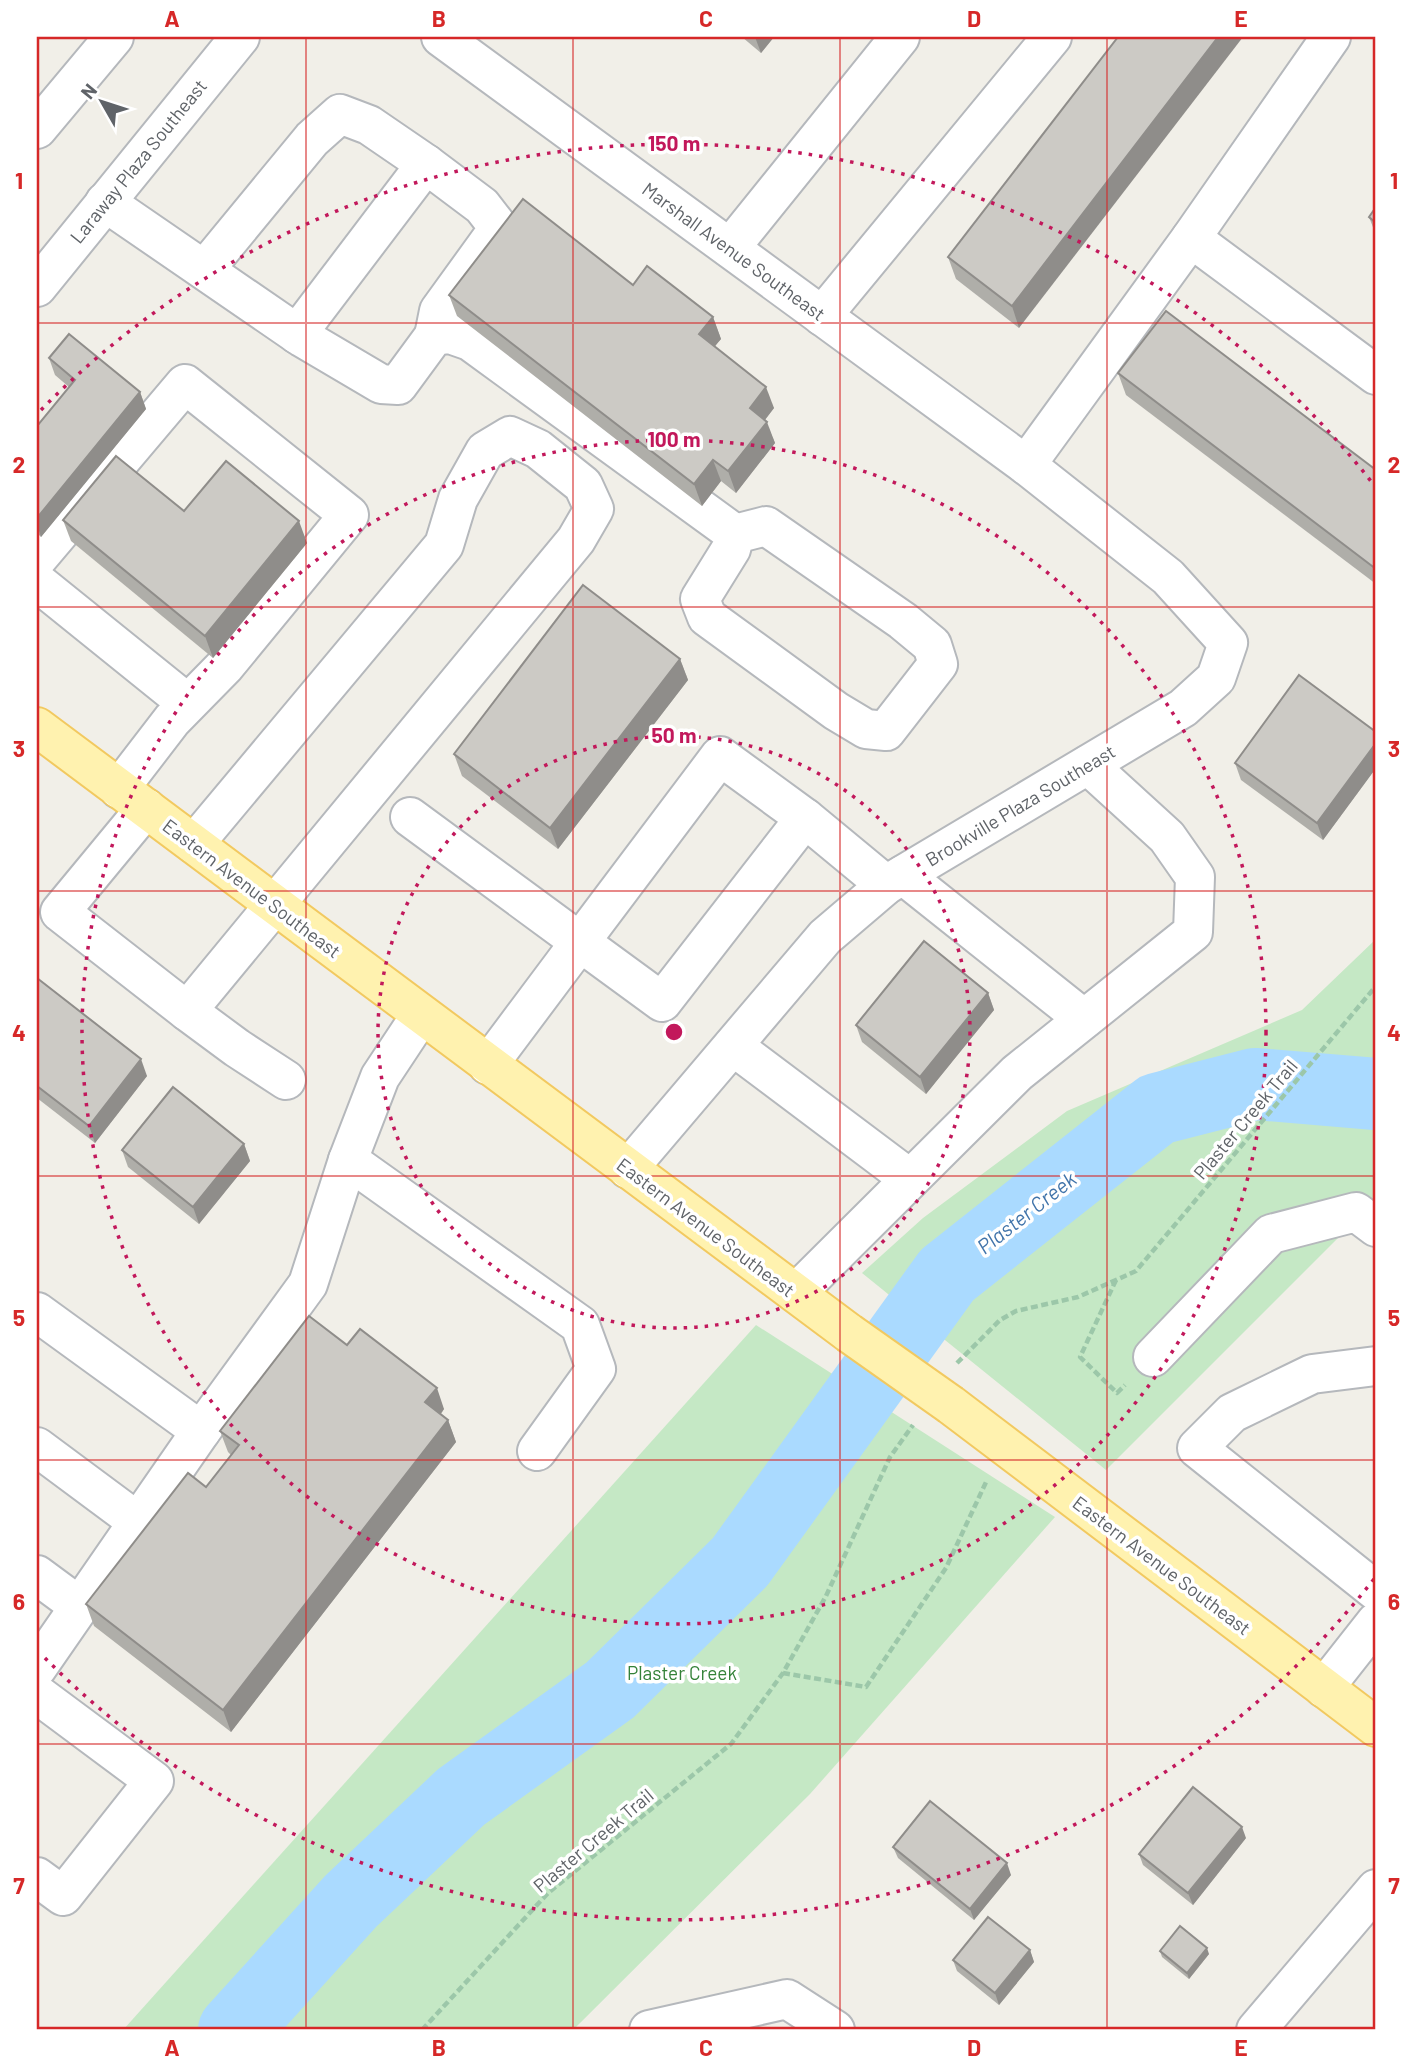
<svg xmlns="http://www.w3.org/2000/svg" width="1413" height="2067" viewBox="0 0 1413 2067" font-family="Barlow,sans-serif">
<rect width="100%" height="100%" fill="#f1efe8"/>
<g fill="#c5e8c5">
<polygon points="1376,939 1376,1200 1106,1470 862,1273 923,1218 1067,1111 1302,1010"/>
<polygon points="756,1325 1055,1517 810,1794 573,2030 123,2030"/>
</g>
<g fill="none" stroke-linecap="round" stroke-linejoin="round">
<polyline stroke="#aadaff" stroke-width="72" points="234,2030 351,1901 461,1797 610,1690 740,1562 947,1275 1157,1109 1255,1084 1376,1094"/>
<defs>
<g id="minor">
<polyline points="441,37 1026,465 1168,577 1228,643 1216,678 1183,708 886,885 825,937 628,1169"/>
<polyline points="37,129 114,37"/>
<polyline points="105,202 303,338 381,384 398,385 434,336 450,334 470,341 735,534 731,549 700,599 707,617 836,711 866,729 886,731 938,664 932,645 903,621 766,526 735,534"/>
<polyline points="1191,238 1376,375"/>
<polyline points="730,248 900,37"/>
<polyline points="205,269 312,139 340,114 369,125 426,164 482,206 499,228 439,311 434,336"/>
<polyline points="37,287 240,37"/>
<polyline points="822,316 1052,37"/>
<polyline points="297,334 426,164"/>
<polyline points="1026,465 1191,238 1331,37"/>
<polyline points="37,559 185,384 349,515 225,666 172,720 119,789"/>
<polyline points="37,582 187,703"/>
<polygon points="720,756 805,818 662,1002 580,942"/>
<polyline points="146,808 60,912 187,1011 576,540 594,509 583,485 538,449 510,436 485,451 458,499 444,545 194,844"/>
<polyline points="410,817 580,942 488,1065"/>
<polyline points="805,818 886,885"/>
<polyline points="903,875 1084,1019"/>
<polyline points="187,1011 237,1048 286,1080"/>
<polyline points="733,1046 910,1179"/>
<polyline points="348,1160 580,1325 596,1369 537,1451"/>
<polyline points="796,1293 1017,1073 1193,932 1195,877 1167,837 1088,765"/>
<polyline points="37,1312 201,1431"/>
<polyline points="1153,1357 1271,1234 1356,1212 1376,1227"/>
<polyline points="1376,1366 1312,1374 1232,1413 1197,1448 1376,1591"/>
<polyline points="37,1447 138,1522"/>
<polyline points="37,1575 79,1606"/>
<polyline points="37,1668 201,1431 308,1284 348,1160 380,1077 421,1015"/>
<polyline points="1324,1688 1376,1622"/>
<polyline points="37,1694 154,1781 63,1896 37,1877"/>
<polyline points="649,2030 787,1999 835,2030"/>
<polyline points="1256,2030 1376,1889"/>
</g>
<g id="major">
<polyline points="37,727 849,1333"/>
<polyline points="951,1405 1376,1727"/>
</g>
</defs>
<use href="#minor" stroke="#b5b8bc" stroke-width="42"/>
<use href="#major" stroke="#f2c960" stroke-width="42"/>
<g stroke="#9cc7a9" stroke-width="4.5" stroke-dasharray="7 3.5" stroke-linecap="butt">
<polyline points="1116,1280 1080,1357 1117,1393 1125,1385"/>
<polyline points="957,1363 1000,1320 1016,1311 1078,1297 1136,1271 1376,986"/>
<polyline points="783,1673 866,1687 946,1568 987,1480"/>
<polyline points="422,2030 548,1893 731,1744 783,1673 826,1596 890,1457 913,1425"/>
</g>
<use href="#minor" stroke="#fff" stroke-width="38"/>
<use href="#major" stroke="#fff2af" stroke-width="38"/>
<defs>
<polyline id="major-bridge" points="849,1333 951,1405"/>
</defs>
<use href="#major-bridge" stroke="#f2c960" stroke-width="42" stroke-linecap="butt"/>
<use href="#major-bridge" stroke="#fff2af" stroke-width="38"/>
</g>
<g fill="#afaea9">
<polygon points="742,37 774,37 761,53"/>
<polygon points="1118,37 1019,328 956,279 948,257"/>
<polygon points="1376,207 1376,235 1369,217"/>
<polygon points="633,285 713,317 721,339 714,346 774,408 765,420 775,443 736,493 721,481 702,506 457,316 449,295"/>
<polygon points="49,358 140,392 146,409 41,537 37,533 37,426 69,387 55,375"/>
<polygon points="1118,373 1376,470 1376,584 1126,395"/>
<polygon points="184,511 307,543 213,658 71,541 63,520"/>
<polygon points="680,659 688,680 558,849 462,776 454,754"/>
<polygon points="1376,732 1376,768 1323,840 1241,780 1235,763"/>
<polygon points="37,978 147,1076 95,1143 37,1098"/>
<polygon points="988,993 994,1010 926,1094 862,1042 856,1025"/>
<polygon points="244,1144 250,1161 199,1224 128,1167 122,1150"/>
<polygon points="347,1345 444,1409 441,1414 448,1420 456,1442 231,1732 94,1626 86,1604 206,1487 231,1455 228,1452 220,1431"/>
<polygon points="1246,1838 1193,1905 1143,1865 1139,1854"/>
<polygon points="893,1847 1011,1875 974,1920 898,1858"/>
<polygon points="1030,1950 1034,1962 999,2005 957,1971 953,1960"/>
<polygon points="1160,1951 1209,1954 1189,1979 1162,1957"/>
</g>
<g fill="#8f8d8a">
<polygon points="755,37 774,37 761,53"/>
<polygon points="1218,37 1243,37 1019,328 1012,306"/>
<polygon points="713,317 721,339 707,356 699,334"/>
<polygon points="766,387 774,408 757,430 750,408"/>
<polygon points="140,392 146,409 41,537 37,524 37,518"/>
<polygon points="767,422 775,443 736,493 728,471"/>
<polygon points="713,460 721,481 702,506 694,484"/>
<polygon points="299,521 307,543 213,658 205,636"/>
<polygon points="680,659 688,680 558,849 550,828"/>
<polygon points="1376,743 1376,768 1323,840 1317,823"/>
<polygon points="988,993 994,1010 926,1094 920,1077"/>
<polygon points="141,1059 147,1076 95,1143 89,1126"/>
<polygon points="244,1144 250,1161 199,1224 193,1207"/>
<polygon points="437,1388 444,1409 433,1424 425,1402"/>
<polygon points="448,1420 456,1442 231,1732 223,1710"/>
<polygon points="1242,1827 1246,1838 1193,1905 1188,1893"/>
<polygon points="1007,1863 1011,1875 974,1920 970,1909"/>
<polygon points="1207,1948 1209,1954 1189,1979 1187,1973"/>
<polygon points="1030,1950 1034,1962 999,2005 995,1993"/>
</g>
<g fill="#cccac5" stroke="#8f8d8a" stroke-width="2">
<polygon points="1118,37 1218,37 1012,306 948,257"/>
<polygon points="523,199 633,285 647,266 713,317 699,334 766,387 750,408 767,422 728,471 713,460 694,484 449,295"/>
<polygon points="1376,207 1376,223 1369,217"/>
<polygon points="1166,311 1376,470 1376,569 1118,373"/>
<polygon points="69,334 140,392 37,518 37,426 75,380 49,358"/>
<polygon points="116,456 184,511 226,461 299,521 205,636 63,520"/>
<polygon points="583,585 680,659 550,828 454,754"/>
<polygon points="1299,675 1376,732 1376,743 1317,823 1235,763"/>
<polygon points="924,941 988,993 920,1077 856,1025"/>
<polygon points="37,978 141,1059 89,1126 37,1086"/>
<polygon points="173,1087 244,1144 193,1207 122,1150"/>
<polygon points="309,1316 347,1345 360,1329 437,1388 425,1402 448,1420 223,1710 86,1604 188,1473 206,1487 239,1445 220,1431"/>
<polygon points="1193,1787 1242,1827 1188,1893 1139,1854"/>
<polygon points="930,1801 1007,1863 970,1909 893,1847"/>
<polygon points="988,1917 1030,1950 995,1993 953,1960"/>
<polygon points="1180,1926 1207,1948 1187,1973 1160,1951"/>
</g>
<path fill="none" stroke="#d62828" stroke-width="2" stroke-opacity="0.55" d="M306,37V2030M573,37V2030M840,37V2030M1107,37V2030M37,323H1376M37,607H1376M37,891H1376M37,1176H1376M37,1460H1376M37,1744H1376"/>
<g fill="none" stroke="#c2185b" stroke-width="3.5" stroke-dasharray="3.5 7">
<circle cx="674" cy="1032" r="296"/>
<circle cx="674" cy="1032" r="592"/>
<path d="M1374 1579A888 888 0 0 1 41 1654M41 410A888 888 0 0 1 1374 485"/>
</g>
<g text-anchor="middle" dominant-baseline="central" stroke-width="7" stroke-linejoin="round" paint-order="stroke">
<g font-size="19" fill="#5f6368" stroke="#fff">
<text transform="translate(138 161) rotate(-51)">Laraway Plaza Southeast</text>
<text transform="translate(734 251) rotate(36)">Marshall Avenue Southeast</text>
<text transform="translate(1020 805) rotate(-31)">Brookville Plaza Southeast</text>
<text transform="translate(252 888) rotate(37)">Eastern Avenue Southeast</text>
<text transform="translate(1245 1119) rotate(-50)">Plaster Creek Trail</text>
<text transform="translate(706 1227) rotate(37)">Eastern Avenue Southeast</text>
<text transform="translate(1162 1565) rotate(37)">Eastern Avenue Southeast</text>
<text transform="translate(593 1840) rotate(-40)">Plaster Creek Trail</text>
</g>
<g font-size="19" fill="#348238" stroke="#fff">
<text x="682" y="1672">Plaster Creek</text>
</g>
<g font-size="21" font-style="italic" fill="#4174aa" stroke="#fff">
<text transform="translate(1026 1212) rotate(-38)">Plaster Creek</text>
</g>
</g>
<circle cx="674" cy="1032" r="10" fill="#c2185b" stroke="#fff" stroke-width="3.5"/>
<g font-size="21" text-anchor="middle" font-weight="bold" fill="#c2185b" stroke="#fff" stroke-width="7" stroke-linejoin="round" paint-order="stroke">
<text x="674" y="151">150 m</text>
<text x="674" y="447">100 m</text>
<text x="674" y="743">50 m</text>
</g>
<rect width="1413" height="2067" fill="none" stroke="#ffffff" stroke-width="77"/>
<g transform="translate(102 102) rotate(309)" stroke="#ffffff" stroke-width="5" paint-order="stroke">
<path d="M0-5L12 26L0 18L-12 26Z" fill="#5f6368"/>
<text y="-10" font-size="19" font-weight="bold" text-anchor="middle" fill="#5f6368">N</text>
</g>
<rect x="38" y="38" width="1336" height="1990" fill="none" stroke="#d62828" stroke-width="2.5"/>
<g font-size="23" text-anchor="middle" font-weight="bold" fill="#d62828">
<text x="172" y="27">A</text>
<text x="439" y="27">B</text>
<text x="706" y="27">C</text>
<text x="974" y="27">D</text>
<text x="1241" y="27">E</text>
<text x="19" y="189">1</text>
<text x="1394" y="189">1</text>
<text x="19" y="473">2</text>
<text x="1394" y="473">2</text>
<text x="19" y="757">3</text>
<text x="1394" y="757">3</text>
<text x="19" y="1041">4</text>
<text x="1394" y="1041">4</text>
<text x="19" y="1326">5</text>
<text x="1394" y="1326">5</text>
<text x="19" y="1610">6</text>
<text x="1394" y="1610">6</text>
<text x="19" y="1894">7</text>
<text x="1394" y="1894">7</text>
<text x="172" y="2056">A</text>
<text x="439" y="2056">B</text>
<text x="706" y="2056">C</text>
<text x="974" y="2056">D</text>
<text x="1241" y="2056">E</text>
</g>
</svg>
